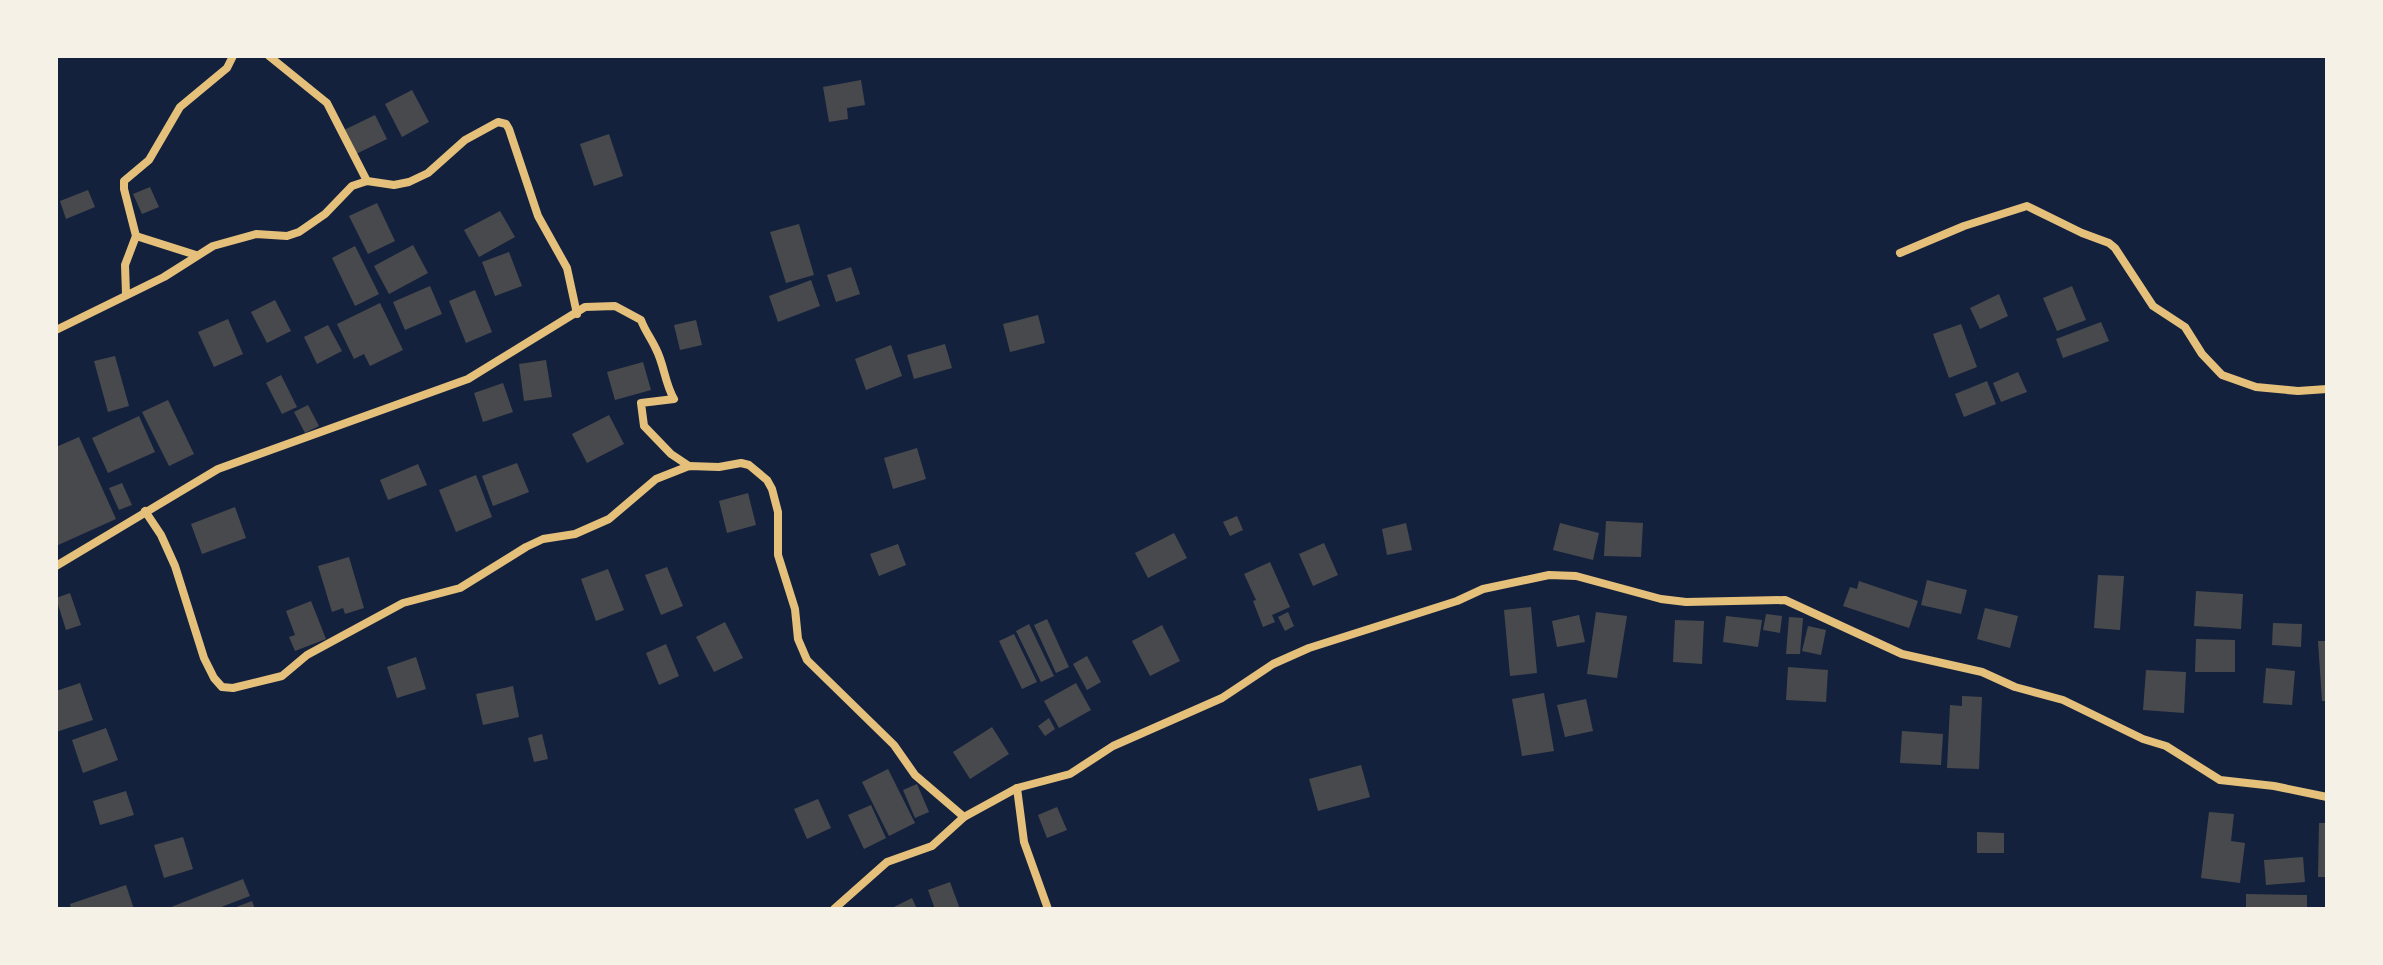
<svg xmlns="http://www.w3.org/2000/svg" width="2383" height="965" viewBox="0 0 2383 965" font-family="'Open Sans',sans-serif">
<rect width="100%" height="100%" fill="#14213d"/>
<g fill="#48494c">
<polygon points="861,80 865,105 847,108 848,119 829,122 823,87"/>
<polygon points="412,90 429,122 402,137 385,104"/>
<polygon points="375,115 387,139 356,154 344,130"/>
<polygon points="609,134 623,176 594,186 580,144"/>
<polygon points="150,187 159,207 142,214 133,194"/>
<polygon points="88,190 95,207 66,219 60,201"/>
<polygon points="377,203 395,241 368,254 349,216"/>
<polygon points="500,211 515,237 479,257 464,230"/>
<polygon points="799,224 814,275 786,283 770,232"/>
<polygon points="413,245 428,273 389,294 374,266"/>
<polygon points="355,246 379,294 355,306 332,258"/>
<polygon points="509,252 522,286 495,296 482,262"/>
<polygon points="851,267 860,294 836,302 827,275"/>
<polygon points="811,280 820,306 778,322 769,296"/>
<polygon points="430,286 442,314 405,330 393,302"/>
<polygon points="2072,286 2086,320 2057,331 2043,298"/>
<polygon points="475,290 492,332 466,343 449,301"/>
<polygon points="1999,294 2008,316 1980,329 1970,308"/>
<polygon points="275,300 291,331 267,343 251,312"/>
<polygon points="380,303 403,350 370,366 364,354 354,359 337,324"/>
<polygon points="1038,315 1045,343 1010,352 1003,324"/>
<polygon points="228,319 243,354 214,367 198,332"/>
<polygon points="696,320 702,345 680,350 674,325"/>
<polygon points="2101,322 2109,341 2063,358 2056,339"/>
<polygon points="1961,324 1977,367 1949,378 1933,334"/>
<polygon points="328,325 342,351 317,364 304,337"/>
<polygon points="945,344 952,368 914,379 907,355"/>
<polygon points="891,345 902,376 866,390 855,359"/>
<polygon points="115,356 129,406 108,412 94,361"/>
<polygon points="546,360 552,397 524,401 519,364"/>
<polygon points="643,362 651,390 615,400 607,372"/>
<polygon points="2018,372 2027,392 2001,402 1993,383"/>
<polygon points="281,375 297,407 282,414 266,383"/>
<polygon points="1987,381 1996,404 1964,417 1955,394"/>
<polygon points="503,383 513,412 483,422 474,393"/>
<polygon points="168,400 194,454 169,466 142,412"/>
<polygon points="308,405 319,426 305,433 294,412"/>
<polygon points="609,415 624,444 587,463 572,434"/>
<polygon points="139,416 155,452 108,473 92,438"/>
<polygon points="79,437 116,519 56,546 56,447"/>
<polygon points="917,448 926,479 893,489 884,458"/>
<polygon points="517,463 529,492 493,506 482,476"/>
<polygon points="418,464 427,485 388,500 380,480"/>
<polygon points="476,475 492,517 456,532 439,490"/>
<polygon points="122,483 132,505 119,510 109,488"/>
<polygon points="748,493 756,525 727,533 719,501"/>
<polygon points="235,507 246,538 202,554 191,524"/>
<polygon points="1237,516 1243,530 1230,536 1223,522"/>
<polygon points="1606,521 1643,523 1641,557 1604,556"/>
<polygon points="1406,523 1412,550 1387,555 1382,529"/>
<polygon points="1560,523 1599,533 1593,560 1553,550"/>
<polygon points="1174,533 1187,558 1148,578 1135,553"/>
<polygon points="1324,543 1338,575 1313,586 1299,554"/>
<polygon points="898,544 906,565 879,576 870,554"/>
<polygon points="349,557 364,608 345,614 343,608 332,612 318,566"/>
<polygon points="1270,562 1290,607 1272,615 1275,622 1263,627 1253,601 1256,600 1244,574"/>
<polygon points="667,567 683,606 661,615 645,575"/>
<polygon points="608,569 624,610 596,621 581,579"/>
<polygon points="2098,575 2124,576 2120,630 2094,628"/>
<polygon points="1927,580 1967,590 1961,614 1921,605"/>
<polygon points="1859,581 1918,601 1909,628 1843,606 1850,587 1857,589"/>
<polygon points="2196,591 2243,594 2241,629 2194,626"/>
<polygon points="70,593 81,625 66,630 56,598"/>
<polygon points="311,601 326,639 295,651 289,637 295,635 286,611"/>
<polygon points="1531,607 1537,673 1510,676 1504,610"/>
<polygon points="1985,608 2018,616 2010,648 1977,639"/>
<polygon points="1288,612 1294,626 1285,631 1278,617"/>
<polygon points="1596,612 1627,616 1617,678 1587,674"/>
<polygon points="1766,614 1782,616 1780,633 1763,630"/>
<polygon points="1579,615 1585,642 1557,647 1552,621"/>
<polygon points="1726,616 1762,620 1758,647 1723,642"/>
<polygon points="1789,617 1803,618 1800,654 1786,654"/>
<polygon points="1047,619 1069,667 1056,673 1034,625"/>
<polygon points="1675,620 1704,621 1702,664 1673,662"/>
<polygon points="725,622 743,658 714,672 696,637"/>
<polygon points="2273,623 2302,624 2301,647 2272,645"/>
<polygon points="1029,624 1054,676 1041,682 1016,631"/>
<polygon points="1162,625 1180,661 1150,676 1132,641"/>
<polygon points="1808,626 1826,630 1821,655 1802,651"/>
<polygon points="1014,634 1037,682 1022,689 999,641"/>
<polygon points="2196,639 2235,640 2235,672 2195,672"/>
<polygon points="2318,641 2327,641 2327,701 2322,701"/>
<polygon points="666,644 679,676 659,685 646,653"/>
<polygon points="1087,656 1101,682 1087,690 1073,664"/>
<polygon points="416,657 426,689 397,698 387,667"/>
<polygon points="1788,667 1828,670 1826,702 1786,700"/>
<polygon points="2266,668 2295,671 2292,705 2263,703"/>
<polygon points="2146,670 2186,672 2184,713 2143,710"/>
<polygon points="80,683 93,720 56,732 56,691"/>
<polygon points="1076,683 1091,710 1059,728 1044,701"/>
<polygon points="513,686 519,717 483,725 476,694"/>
<polygon points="1544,693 1554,751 1522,756 1512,699"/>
<polygon points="1962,696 1982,697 1979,769 1947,768 1950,705 1962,706"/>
<polygon points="1586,699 1593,731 1565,737 1557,705"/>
<polygon points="1049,718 1055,729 1045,736 1038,726"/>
<polygon points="992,727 1009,754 970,779 953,752"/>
<polygon points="106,728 118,760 83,773 72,740"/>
<polygon points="1902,731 1943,734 1941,765 1900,763"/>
<polygon points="542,734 548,759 534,762 528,738"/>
<polygon points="1361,765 1370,797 1318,811 1309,779"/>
<polygon points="888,769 915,823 889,836 862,782"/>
<polygon points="917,784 929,812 915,818 903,790"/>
<polygon points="126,791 134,815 100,825 93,801"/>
<polygon points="818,799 831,828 807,839 794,809"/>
<polygon points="871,805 886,838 864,849 848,815"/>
<polygon points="1057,807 1067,830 1047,838 1038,815"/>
<polygon points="2209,812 2234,814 2231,841 2245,843 2240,883 2201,878"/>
<polygon points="2319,823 2327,823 2327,877 2318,877"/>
<polygon points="1977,832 2004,833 2004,853 1977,853"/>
<polygon points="183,837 193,869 164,878 154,845"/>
<polygon points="2303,857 2305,882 2266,885 2264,860"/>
<polygon points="243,879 250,896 216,909 166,909"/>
<polygon points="950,882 960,909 935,909 928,890"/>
<polygon points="126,885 134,909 71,909 70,904"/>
<polygon points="2246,894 2307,895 2307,909 2246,909"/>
<polygon points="912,898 917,909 895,909 894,907"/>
<polygon points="252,901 255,909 231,909"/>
</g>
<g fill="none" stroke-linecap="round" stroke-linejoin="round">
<g stroke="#e5c07b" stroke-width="8">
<polyline points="269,56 327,103 367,181"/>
<polyline points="136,236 196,255"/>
<polyline points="1900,253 1964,226 2027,206 2082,233 2109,243 2115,248 2153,306 2185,327 2202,354 2222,375 2256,387 2298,391 2327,389"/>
<polyline points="126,294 125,265 136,236 124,189 124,181 149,160 180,107 227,68 233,56"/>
<polyline points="56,330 164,277 213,246 256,234 287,236 299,232 325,214 352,186 367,181 394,185 409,182 428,173 465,140 498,122 506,124 509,129 538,216 567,268 577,314"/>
<polyline points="145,511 161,535 175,566 204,658 214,678 222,687 233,688 282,676 307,655 403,603 460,588 526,547 543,539 575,534 609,519 656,479 689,466 719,467 741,463 749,465 767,480 772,489 778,512 778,555 795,609 798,639 807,660 894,745 915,775 964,817"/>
<path d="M56,566L218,469L468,379L585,307L615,306L641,320C645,331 651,338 656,349C664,364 665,384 674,399L641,403L644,426L671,454L689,466"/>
<polyline points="1017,788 1024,842 1048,909"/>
<polyline points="834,909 887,862 932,846 964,817 1017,788 1070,774 1113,746 1222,698 1273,664 1309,648 1457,601 1483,589 1549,575 1576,576 1661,599 1686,602 1785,600 1902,654 1982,672 2015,687 2063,700 2143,739 2166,746 2220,780 2274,786 2327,797"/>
</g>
</g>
<rect width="2383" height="965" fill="none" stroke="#f6f1e7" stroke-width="116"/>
</svg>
